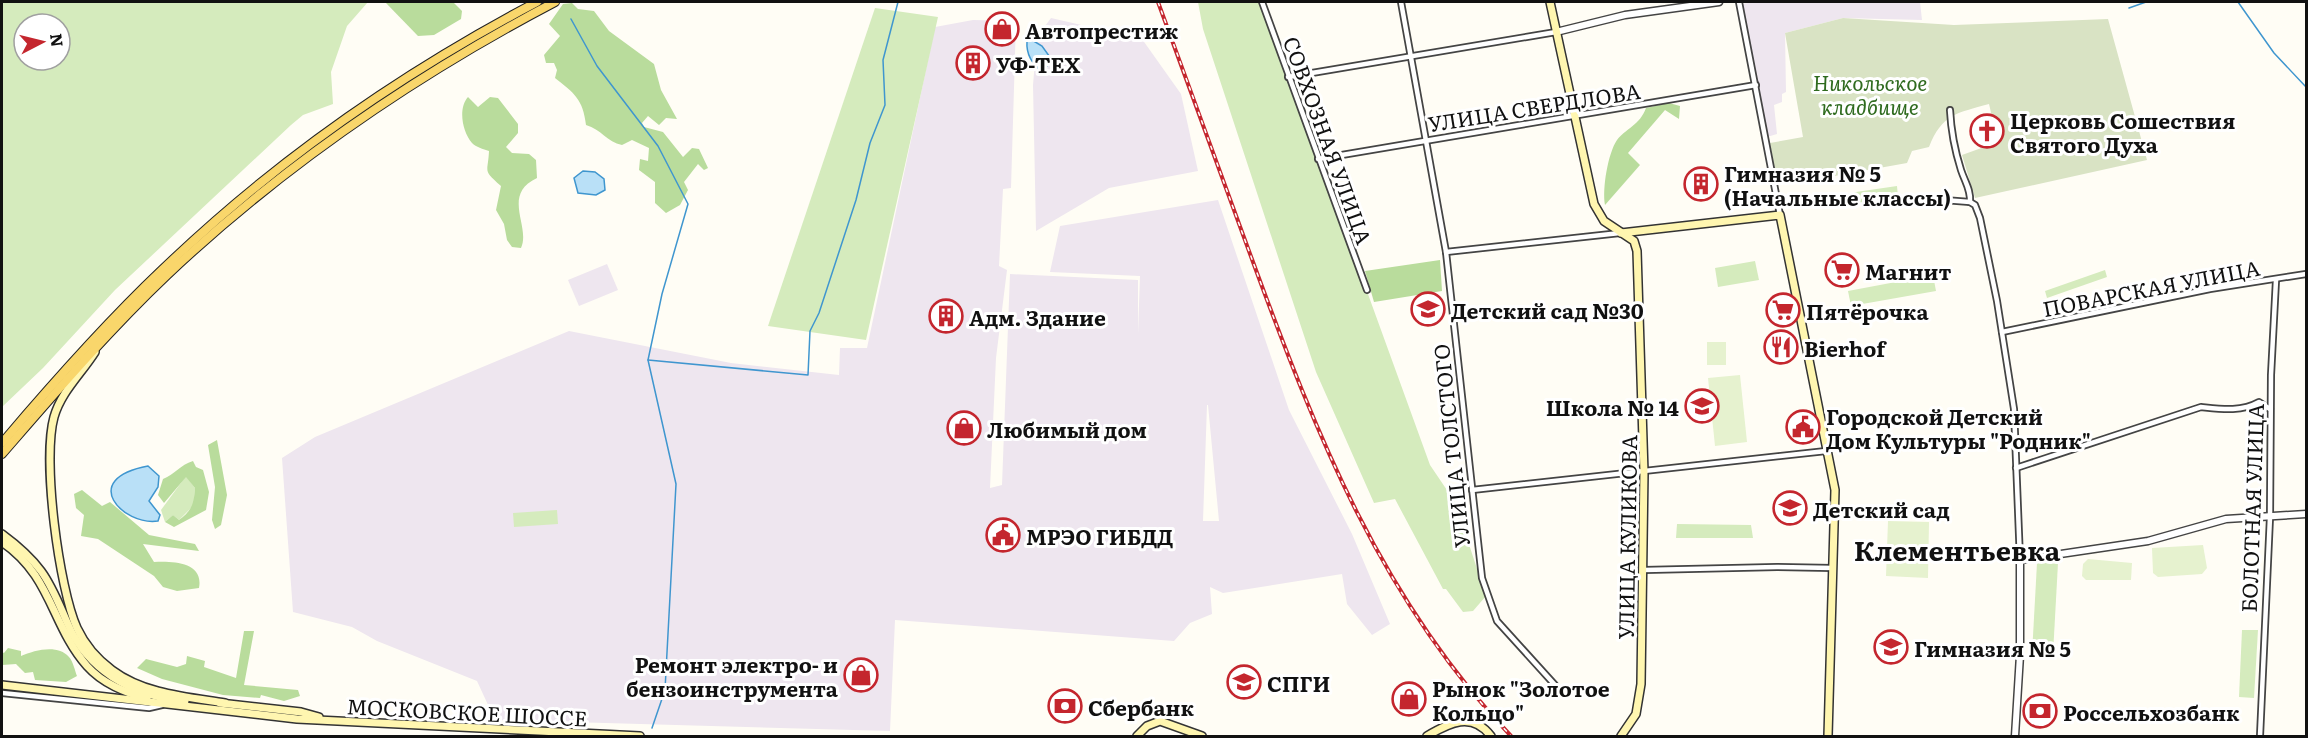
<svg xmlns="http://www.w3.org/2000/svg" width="2308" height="738" viewBox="0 0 2308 738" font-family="Literata,serif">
<rect width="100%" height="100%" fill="#fffdf5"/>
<g fill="#eee6ef" fill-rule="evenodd">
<polygon points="1756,2 1920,2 1922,20 1843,18 1785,33 1786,92 1782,94 1782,102 1774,105 1777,134 1767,137 1741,4"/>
<polygon points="1051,18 1142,39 1181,94 1198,171 1109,188 1036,231 1033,85 1037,37"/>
<path d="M973,20L1016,21L1011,188L1003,189L999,266L1007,270L996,358L990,488L1002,485L1010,274L1138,280V334L1140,276L1050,272L1060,226L1218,200L1289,410L1352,534L1390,624L1372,635L1347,604L1342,574L1223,593L1210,587L1212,614L1190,623L1174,641L895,620L890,731L495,720L477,681L377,641L352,627L293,612L282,458L315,437L569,331L731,363L839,375L840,348H867L935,27ZM1207,405H1208L1219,521H1203Z"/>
<polygon points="607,264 618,290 579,306 568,280"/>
</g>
<g fill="#d5ebbd" fill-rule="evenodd">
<path d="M2,2H368L347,26L331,72L333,104L303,115L291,125L115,290L43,368L2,407ZM24,24H60V60H24Z"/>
<polygon points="1198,2 1262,2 1430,465 1455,502 1486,596 1473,611 1463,612 1446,589 1443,589 1395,499 1374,503 1316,372 1203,29"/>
<polygon points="875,8 938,17 866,340 768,326"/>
<polygon points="1897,186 1898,197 1817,209 1815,198"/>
<polygon points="1755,261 1759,280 1718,287 1715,268"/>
<polygon points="2105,270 2107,277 2047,298 2045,291"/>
<polygon points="1933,275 1936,291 1851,306 1848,291"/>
<polygon points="186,476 195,488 194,505 179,520 173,515 165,522 161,510"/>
<polygon points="557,510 558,524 514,527 513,513"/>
<polygon points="1677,524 1751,525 1753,538 1676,538"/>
<polygon points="2037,563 2058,563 2053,654 2032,654"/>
<polygon points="2242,630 2258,630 2254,698 2239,697"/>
</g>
<g fill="#b9dc9c">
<polygon points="385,2 453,2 462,11 461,19 434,35 418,36"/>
<path d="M572,3L578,9L594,11L609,31L654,64L661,90L677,119L666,118L659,125L648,116L642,123L644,127L663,132L683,157L692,148L699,149L708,168L704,170L698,164L684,182L688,190L680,205L666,213L655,203V182L639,170L640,159L648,161L649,148L632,140L622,145C607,142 601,129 586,125C583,99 574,93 555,78L557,70L554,63H546L544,55L560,36L549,24L563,4Z"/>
<path d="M468,97L478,107L490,97L498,98L518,124V133L506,147L512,153L529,154L536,160L537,178C501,195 531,226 521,248L512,247L507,240L504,224L496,210L501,186C482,169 488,174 489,151C483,149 476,147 472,143C462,131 458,108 468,97Z"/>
<path d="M1669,103L1680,106L1679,119L1665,110L1628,153L1640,165L1605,205C1602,189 1608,153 1617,140C1625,129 1640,125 1646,108Z"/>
<polygon points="1440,260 1442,291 1374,302 1365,271"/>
<polygon points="217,440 227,495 221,525 215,529 212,520 215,487 208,445"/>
<path d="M193,461L196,467L203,470L209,492L206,510L174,527L165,522L173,515L179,520C192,511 194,503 195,488L186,477L164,503L158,495L163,479C175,474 180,465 193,461Z"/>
<path d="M82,490L102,506L110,502L149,535L195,544L199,551L143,544L154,562C173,561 204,562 199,588L177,591L163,587L154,576L98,539L81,536L84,515L76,508L74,494Z"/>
<polygon points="244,631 254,631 244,685 298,690 300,696 284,701 261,695 260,698 223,695 162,679 137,668 146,659 177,667 186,664 187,656 205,661 204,667 236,678"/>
<path d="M8,648L21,651V656C35,650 58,644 69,657C73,661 75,671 77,676L66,682L35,680L33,672L25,673L16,664L2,665V652L4,653Z"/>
</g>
<path fill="#d9e3c4" d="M1843,18L1954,25L2108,19L2147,160L1975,198L1962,155L1998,142L1989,104C1957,113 1942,114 1929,147L1912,151L1907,163L1812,180L1803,172L1776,176L1770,143L1803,137L1785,33Z"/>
<g fill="#e6f2cf">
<rect x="1707" y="342" width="19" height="23"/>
<polygon points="1740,375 1747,442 1715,446 1708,378"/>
<polygon points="1888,521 1929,522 1928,578 1886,576"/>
<polygon points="2203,545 2207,568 2202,574 2158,577 2153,573 2152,548"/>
<polygon points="2088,559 2132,563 2131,580 2086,580 2082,576 2083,564"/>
</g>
<g fill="#b9e0f7" stroke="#3f96cf" stroke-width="1.5">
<path d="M1032,40L1042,46L1052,60L1042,72C1032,63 1026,55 1027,41Z"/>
<polygon points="583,171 595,172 604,179 605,190 596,195 578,193 574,178"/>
<path d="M148,466L159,476L158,487L149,501L160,515L158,521C123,526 78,479 148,466Z"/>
</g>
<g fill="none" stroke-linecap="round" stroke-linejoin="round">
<g stroke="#3f96cf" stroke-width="1.5">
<polyline points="2238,2 2274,53 2306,87"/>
<polyline points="2129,8 2146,2"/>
<polyline points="571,19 597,66 658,146 688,204 662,294 648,360 676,484 665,690 652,728"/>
<polyline points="648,360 808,375 810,331 819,313 856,200 870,143 885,105 883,60 898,2"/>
</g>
<defs>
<g id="minor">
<polyline points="1262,2 1367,290"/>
<polyline points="1401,2 1446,252 1482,578 1497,621 1555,685"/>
<polyline points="1739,2 1780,215"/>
<polyline points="1288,77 1556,32"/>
<path d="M1950,110C1951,130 1955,151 1961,170C1965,182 1971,190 1970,202"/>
<polyline points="1318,159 1756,85"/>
<polyline points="1944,200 1970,202 1975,205 1980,218 1997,301 2014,409 2020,560"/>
<polyline points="1446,252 1620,233"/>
<polyline points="2002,332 2210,289 2306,274"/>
<path d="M2016,468L2201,407C2221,409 2241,412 2259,402L2270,409"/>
<polyline points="1472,490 1826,451"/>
<polyline points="1644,570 1777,567 1833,568"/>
<polyline points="2,693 149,708 162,705"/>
<polyline points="2260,736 2270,517 2271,375 2276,280"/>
</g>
<g id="tertiary">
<polyline points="1556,32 1625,15 1719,2"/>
<polyline points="2015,736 2020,655 2020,560 2148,541 2226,519 2306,514"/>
</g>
<g id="secondary">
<polyline points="1550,2 1594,204 1604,221 1634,241 1637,251 1644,472 1641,684 1636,714 1621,736"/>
<polyline points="1621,233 1780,215 1835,490 1828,736"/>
<path d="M95,352C81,374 61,392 54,417C42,460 59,588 77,628C85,645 97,659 112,670C144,694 187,697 225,703"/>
<path d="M2,534C17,545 30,556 41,571C55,590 62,613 72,633C95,675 138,697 185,701"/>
<path d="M2,542C52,576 51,625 87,666C103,684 125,692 147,699"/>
<polyline points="2,685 297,719 640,736"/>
<polyline points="220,703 301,712 319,717"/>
<polyline points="1137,736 1147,726 1160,721 1202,736"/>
<path d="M1427,736C1449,723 1472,711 1491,736"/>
</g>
<g id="primary">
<path d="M2,443C53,383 105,324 162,270C273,163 400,74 537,2"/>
<path d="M2,454C55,393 108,331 167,275C284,165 414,76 555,2"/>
</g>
</defs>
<use href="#minor" stroke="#444" stroke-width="8"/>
<use href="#tertiary" stroke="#444" stroke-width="9"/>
<use href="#secondary" stroke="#333" stroke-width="10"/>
<use href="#primary" stroke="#222" stroke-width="10"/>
<use href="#minor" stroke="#fff" stroke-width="4.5"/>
<use href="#tertiary" stroke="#fff" stroke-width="6"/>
<use href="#secondary" stroke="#fff6b0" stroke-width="7"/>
<use href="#primary" stroke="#f9d66b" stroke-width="8"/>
<defs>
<path id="rail" d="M1158,2C1190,88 1221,175 1253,262C1317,436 1381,599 1511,736"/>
</defs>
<use href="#rail" stroke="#c4262e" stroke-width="4"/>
<use href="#rail" stroke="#fff" stroke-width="1.5" stroke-dasharray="4.5" stroke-linecap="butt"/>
</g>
<defs>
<symbol id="shop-ring" viewBox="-11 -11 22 22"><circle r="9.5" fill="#fff" stroke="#c4262e" stroke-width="1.5"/><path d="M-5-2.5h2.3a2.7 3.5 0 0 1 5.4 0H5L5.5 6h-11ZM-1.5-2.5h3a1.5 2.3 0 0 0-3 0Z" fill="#c4262e"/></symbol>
<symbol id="building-ring" viewBox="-11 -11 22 22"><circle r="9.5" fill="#fff" stroke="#c4262e" stroke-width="1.5"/><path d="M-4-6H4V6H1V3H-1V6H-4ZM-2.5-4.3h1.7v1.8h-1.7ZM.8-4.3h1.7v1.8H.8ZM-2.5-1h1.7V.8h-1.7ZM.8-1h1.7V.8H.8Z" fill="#c4262e"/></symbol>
<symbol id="church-ring" viewBox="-11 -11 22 22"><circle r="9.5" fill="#fff" stroke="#c4262e" stroke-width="1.5"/><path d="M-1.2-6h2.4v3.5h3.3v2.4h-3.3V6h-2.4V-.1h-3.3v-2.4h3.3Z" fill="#c4262e"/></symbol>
<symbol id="supermarket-ring" viewBox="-11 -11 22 22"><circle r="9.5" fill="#fff" stroke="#c4262e" stroke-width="1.5"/><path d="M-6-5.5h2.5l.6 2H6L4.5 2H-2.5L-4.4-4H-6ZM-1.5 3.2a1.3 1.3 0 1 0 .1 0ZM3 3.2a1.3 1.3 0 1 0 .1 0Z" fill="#c4262e"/></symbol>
<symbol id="school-ring" viewBox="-11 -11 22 22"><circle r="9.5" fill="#fff" stroke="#c4262e" stroke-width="1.5"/><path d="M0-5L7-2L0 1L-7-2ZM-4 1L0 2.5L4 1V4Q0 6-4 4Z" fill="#c4262e"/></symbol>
<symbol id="restaurant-ring" viewBox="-11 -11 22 22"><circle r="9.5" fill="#fff" stroke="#c4262e" stroke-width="1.5"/><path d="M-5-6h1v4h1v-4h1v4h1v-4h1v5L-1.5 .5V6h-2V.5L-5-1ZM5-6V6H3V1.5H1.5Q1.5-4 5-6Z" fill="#c4262e"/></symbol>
<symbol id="civic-ring" viewBox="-11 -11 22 22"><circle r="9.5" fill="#fff" stroke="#c4262e" stroke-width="1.5"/><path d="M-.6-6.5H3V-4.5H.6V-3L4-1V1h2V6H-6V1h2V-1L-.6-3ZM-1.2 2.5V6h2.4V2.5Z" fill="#c4262e"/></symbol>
<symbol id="university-ring" viewBox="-11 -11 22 22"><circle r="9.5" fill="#fff" stroke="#c4262e" stroke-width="1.5"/><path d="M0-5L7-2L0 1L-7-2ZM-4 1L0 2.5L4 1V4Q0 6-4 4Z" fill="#c4262e"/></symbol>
<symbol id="bank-ring" viewBox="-11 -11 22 22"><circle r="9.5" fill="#fff" stroke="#c4262e" stroke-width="1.5"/><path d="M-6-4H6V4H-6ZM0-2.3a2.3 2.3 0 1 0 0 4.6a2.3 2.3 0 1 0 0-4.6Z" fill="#c4262e"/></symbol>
</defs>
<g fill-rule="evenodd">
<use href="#shop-ring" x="983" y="10" width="38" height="38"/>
<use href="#building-ring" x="954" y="44" width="38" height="38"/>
<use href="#church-ring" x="1968" y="112" width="38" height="38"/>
<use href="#building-ring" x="1682" y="165" width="38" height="38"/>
<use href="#supermarket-ring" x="1823" y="251" width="38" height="38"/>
<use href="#school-ring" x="1409" y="290" width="38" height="38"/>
<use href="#supermarket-ring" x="1764" y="291" width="38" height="38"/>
<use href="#building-ring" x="927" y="297" width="38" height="38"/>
<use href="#restaurant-ring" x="1762" y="328" width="38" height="38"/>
<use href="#school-ring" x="1683" y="387" width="38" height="38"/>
<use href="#civic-ring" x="1784" y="408" width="38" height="38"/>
<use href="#shop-ring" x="945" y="409" width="38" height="38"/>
<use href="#school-ring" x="1771" y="489" width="38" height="38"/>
<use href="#civic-ring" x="984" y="516" width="38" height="38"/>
<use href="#school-ring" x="1872" y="628" width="38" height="38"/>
<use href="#shop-ring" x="842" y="656" width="38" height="38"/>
<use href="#university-ring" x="1225" y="663" width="38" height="38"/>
<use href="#shop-ring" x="1390" y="680" width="38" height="38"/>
<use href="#bank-ring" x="1046" y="687" width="38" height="38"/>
<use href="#bank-ring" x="2021" y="692" width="38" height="38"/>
</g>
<g text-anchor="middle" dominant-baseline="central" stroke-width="6" stroke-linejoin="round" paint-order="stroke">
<g font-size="21" font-weight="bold" fill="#111" stroke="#fff" text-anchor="start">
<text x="1025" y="29">Автопрестиж</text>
<text x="996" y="63">УФ-ТЕХ</text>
<text x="2010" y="119">Церковь Сошествия<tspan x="2010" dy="24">Святого Духа</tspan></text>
<text x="1724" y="172">Гимназия № 5<tspan x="1724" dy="24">(Начальные классы)</tspan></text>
<text x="1865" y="270">Магнит</text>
<text x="1451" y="309">Детский сад №30</text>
<text x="1806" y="310">Пятёрочка</text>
<text x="969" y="316">Адм. Здание</text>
<text x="1804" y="347">Bierhof</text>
<text x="1679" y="406" text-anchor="end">Школа № 14</text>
<text x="1826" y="415">Городской Детский<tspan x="1826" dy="24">Дом Культуры "Родник"</tspan></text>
<text x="987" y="428">Любимый дом</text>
<text x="1813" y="508">Детский сад</text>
<text x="1026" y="535">МРЭО ГИБДД</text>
<text x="1914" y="647">Гимназия № 5</text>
<text x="838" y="663" text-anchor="end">Ремонт электро- и<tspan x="838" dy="24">бензоинструмента</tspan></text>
<text x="1267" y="682">СПГИ</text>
<text x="1432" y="687">Рынок "Золотое<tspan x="1432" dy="24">Кольцо"</tspan></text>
<text x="1088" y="706">Сбербанк</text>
<text x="2063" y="711">Россельхозбанк</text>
</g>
<g font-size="21" font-style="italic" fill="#2f6b1f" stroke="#fff">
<text x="1870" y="81">Никольское<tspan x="1870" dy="24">кладбище</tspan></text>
</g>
<g font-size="21" fill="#111" stroke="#fff">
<text transform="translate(1534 106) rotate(-9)">УЛИЦА СВЕРДЛОВА</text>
<text transform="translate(1329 140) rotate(70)">СОВХОЗНАЯ УЛИЦА</text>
<text transform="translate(2151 287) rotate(-11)">ПОВАРСКАЯ УЛИЦА</text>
<text transform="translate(1450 446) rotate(-96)">УЛИЦА ТОЛСТОГО</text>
<text transform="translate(2251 508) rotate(-88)">БОЛОТНАЯ УЛИЦА</text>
<text transform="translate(1626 537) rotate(-89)">УЛИЦА КУЛИКОВА</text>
<text transform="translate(467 711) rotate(3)">МОСКОВСКОЕ ШОССЕ</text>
</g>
<g font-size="27" font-weight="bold" fill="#111" stroke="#fff">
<text x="1957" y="549">Клементьевка</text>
</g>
</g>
<rect width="2308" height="738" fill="none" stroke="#111111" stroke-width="6"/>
<g transform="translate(42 42) rotate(83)"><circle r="28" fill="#ffffff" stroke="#a0a0a0" stroke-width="1.5"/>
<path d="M0-4.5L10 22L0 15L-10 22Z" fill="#c4262e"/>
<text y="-9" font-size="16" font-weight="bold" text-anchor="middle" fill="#111111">N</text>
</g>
</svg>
